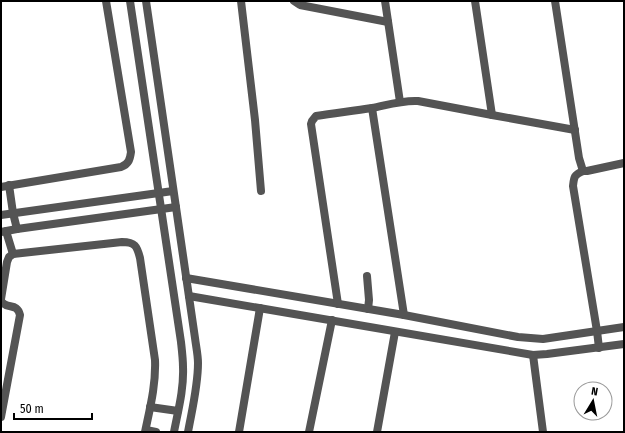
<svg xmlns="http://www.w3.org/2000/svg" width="625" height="433" viewBox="0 0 625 433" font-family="'Fira Sans Condensed',sans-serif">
<rect width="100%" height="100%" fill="#fff"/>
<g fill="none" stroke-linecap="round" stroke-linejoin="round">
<g stroke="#545454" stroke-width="8">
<path d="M130,1L181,342C182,351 183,359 183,367C184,389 178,411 174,432"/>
<path d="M146,1L195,338C196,346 198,355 198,363C198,386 192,410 188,432"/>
<polyline points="241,1 255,120 261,191"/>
<polyline points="294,1 300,5 388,22"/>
<polyline points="385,1 400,102"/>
<polyline points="475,1 492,115"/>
<polyline points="555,1 579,158 583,171 587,171 624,163"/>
<polyline points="372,108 404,315"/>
<path d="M583,171C574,175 574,177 573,186L597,331L599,348"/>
<polyline points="9,185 13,213 17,229"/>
<path d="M1,187L121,167C129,164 130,159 131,152L106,1"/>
<polyline points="1,215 173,191"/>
<polyline points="6,231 13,254"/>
<polyline points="1,232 17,229 176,207"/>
<polyline points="367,276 369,300 368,309"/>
<polyline points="186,278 404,315 518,337 543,339 624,327"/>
<polyline points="189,296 533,355 547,354 624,344"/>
<path d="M1,299L7,262L9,257L13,254L122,242C135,242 137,246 140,258L155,360C156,385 150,408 145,432"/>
<path d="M1,301C7,310 17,302 20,315L1,417"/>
<path d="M338,304L311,124L312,121L316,116C335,113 353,111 372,108C387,105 402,100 418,101L492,115L575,130"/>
<polyline points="533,355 543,432"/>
<polyline points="150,407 178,411"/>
<polyline points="146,430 156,432"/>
<polyline points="239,432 260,308"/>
<polyline points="309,432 332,320"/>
<polyline points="377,432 395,332"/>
</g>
</g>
<rect width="625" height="433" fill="none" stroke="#000000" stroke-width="4"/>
<g transform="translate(593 401) rotate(10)"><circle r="19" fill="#ffffff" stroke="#999999"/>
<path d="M0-3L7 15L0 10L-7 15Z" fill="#000000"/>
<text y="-6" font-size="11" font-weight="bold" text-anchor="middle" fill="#000000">N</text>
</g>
<path d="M14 413v6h78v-6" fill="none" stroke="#000000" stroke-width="2"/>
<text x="20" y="413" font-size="12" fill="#000000" stroke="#ffffff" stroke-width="3" paint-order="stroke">50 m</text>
</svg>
